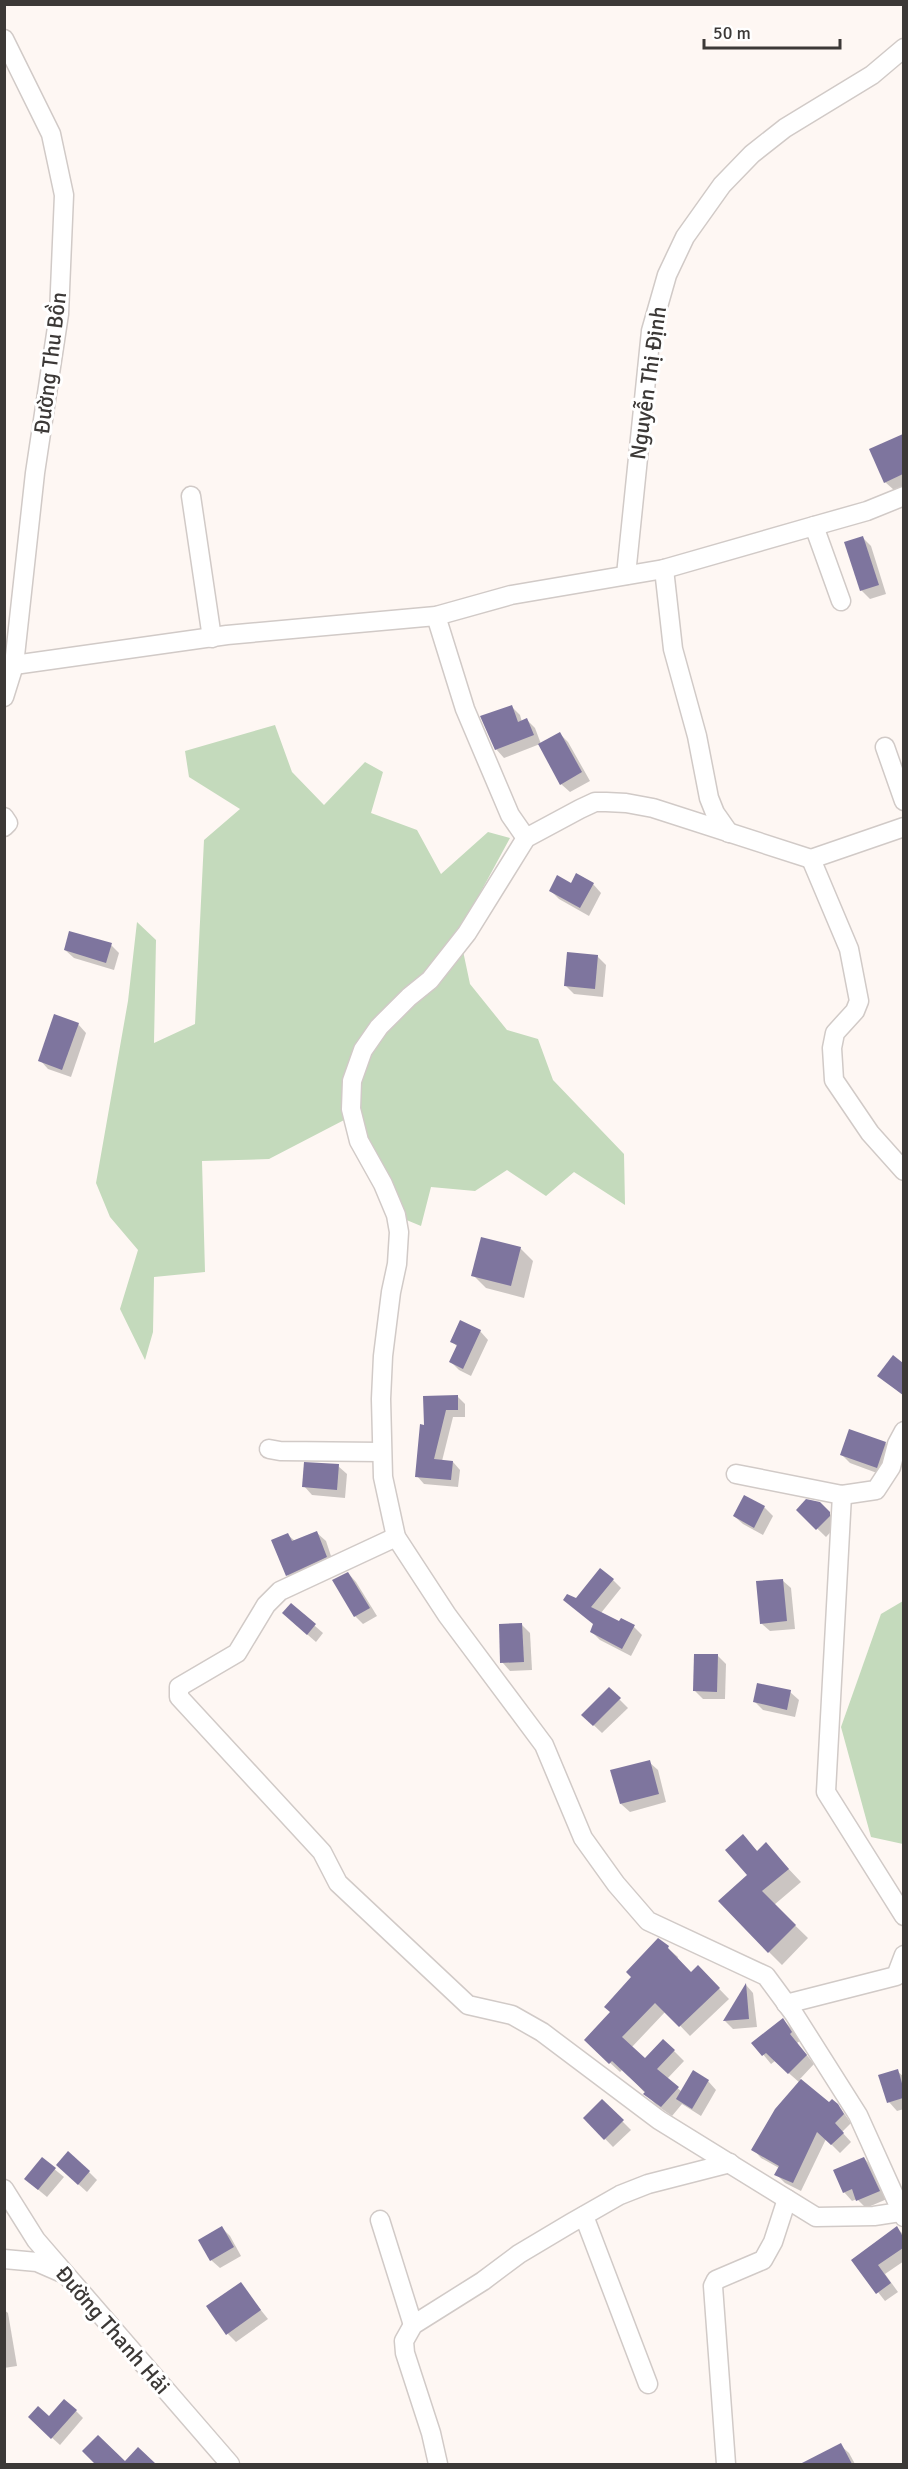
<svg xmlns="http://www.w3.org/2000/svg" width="908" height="2469" viewBox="0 0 908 2469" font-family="Signika,sans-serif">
<rect width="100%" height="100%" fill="#fef7f3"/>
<g fill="#c4dabc">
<polygon points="275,725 292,772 324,805 365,762 383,772 371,813 417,830 441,874 488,832 510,838 459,932 470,984 507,1030 538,1039 553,1080 624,1154 625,1205 574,1172 546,1196 507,1170 475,1191 431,1187 421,1226 392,1214 348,1118 269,1159 202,1161 205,1272 154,1277 153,1332 145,1360 120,1309 138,1250 110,1217 96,1183 128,1001 137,922 156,940 154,1043 195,1024 204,840 240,809 189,777 185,751"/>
<polygon points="903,1601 903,1844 871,1837 841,1727 881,1614"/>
</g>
<g fill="#0003">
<polygon points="903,436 904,486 894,490 885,482 871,450"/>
<polygon points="863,538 871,546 886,594 870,599 861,590"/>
<polygon points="511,706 520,715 522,722 527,720 535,728 541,744 560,734 568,742 590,781 570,792 561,784 540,744 504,758 496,749"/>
<polygon points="593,884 601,893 589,916 559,899 551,891"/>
<polygon points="111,945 119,953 114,970 74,958 65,950"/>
<polygon points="597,956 606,965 603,997 574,994 566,986"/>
<polygon points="78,1024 86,1033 71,1077 48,1069 40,1060"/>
<polygon points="520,1248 533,1261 524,1298 486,1288 473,1275"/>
<polygon points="480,1331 488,1340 471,1376 459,1370 451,1362 458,1347 452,1342"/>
<polygon points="893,1357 904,1365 904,1396 879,1376"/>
<polygon points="457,1396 465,1404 465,1417 453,1417 442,1461 453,1462 460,1470 458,1487 424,1484 417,1476 425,1426"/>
<polygon points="885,1443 894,1451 885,1476 850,1463 842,1455"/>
<polygon points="338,1466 347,1474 345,1498 312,1495 304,1486"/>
<polygon points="819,1503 838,1522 837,1525 826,1537 798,1510"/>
<polygon points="764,1507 773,1516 763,1535 743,1524 734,1516"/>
<polygon points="317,1533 326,1541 334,1565 296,1583 287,1575 288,1535 295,1541"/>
<polygon points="348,1573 356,1582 377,1616 363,1624 355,1616"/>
<polygon points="613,1580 621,1588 601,1613 620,1623 634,1627 642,1635 631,1656 600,1640 591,1631 595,1625 576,1600"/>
<polygon points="782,1580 791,1588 795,1629 770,1631 761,1623"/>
<polygon points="291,1605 323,1633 316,1642 293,1622"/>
<polygon points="522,1625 530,1633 532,1670 510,1671 502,1662"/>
<polygon points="717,1655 726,1664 725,1699 703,1699 695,1691"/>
<polygon points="609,1689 628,1708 602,1733 583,1715"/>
<polygon points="790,1692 799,1700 795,1717 763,1710 754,1701"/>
<polygon points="649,1762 658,1770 666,1802 630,1812 621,1804"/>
<polygon points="743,1837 758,1852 766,1845 801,1882 774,1905 808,1938 782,1965 769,1952 749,1875"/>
<polygon points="658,1940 678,1957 677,1959 691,1974 698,1967 729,1999 690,2036 666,2011 631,2048 645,2061 664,2041 684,2061 667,2079 682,2092 708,2081 716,2090 701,2116 682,2104 672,2116 655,2104 623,2069 620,2072 596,2050 612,2013"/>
<polygon points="746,1985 753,1993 757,2027 733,2029 725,2021"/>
<polygon points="783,2020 791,2028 800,2041 797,2043 814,2064 800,2079 829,2104 841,2109 851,2123 842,2132 851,2142 840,2153 826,2139 801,2191 785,2183 776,2174 779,2168 761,2158 753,2149 800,2083 775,2061 771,2064 754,2043"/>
<polygon points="897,2071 904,2077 904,2109 897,2111 889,2102 880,2076"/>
<polygon points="602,2101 631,2130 613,2147 585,2118"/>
<polygon points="864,2158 872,2167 887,2199 866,2208 857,2199 852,2201 844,2192"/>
<polygon points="42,2159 64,2177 47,2197 35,2187"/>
<polygon points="89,2172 97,2180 87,2192 66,2173"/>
<polygon points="222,2228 230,2236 241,2256 220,2268 211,2260"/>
<polygon points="897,2228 904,2235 904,2261 885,2274 898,2292 885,2301 853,2260"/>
<polygon points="240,2284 268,2319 236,2342 228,2334"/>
<polygon points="4,2310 8,2313 17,2366 4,2368"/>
<polygon points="76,2411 83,2418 60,2445 37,2424 49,2418"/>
<polygon points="840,2445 849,2453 855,2464 811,2464 809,2461"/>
<polygon points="138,2449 154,2464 97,2464 84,2451 125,2463"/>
</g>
<g fill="#7e759e">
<polygon points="903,434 903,474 884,483 869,449"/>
<polygon points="863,536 879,585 860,591 844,542"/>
<polygon points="512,705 518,722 527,718 534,735 495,750 480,716"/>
<polygon points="560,732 582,772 560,785 538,744"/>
<polygon points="576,873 594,883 580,908 549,891 557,875 571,883"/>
<polygon points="69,931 112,943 106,963 64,950"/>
<polygon points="567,952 598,955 595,989 564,986"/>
<polygon points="54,1014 79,1023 62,1070 38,1061"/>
<polygon points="481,1237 521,1247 511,1286 471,1276"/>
<polygon points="460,1320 481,1330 463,1369 449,1362 457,1345 450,1342"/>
<polygon points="893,1355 903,1363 903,1395 877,1376"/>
<polygon points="458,1395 458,1410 446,1410 434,1459 453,1461 451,1480 415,1477 420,1424 424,1425 423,1396"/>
<polygon points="849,1429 886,1442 877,1468 840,1455"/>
<polygon points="304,1462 339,1464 337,1490 302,1487"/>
<polygon points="744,1495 765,1506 754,1528 733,1516"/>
<polygon points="806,1499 820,1502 830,1512 830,1516 816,1530 796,1510"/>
<polygon points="317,1531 327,1557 286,1576 271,1540 288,1533 292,1541"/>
<polygon points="600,1568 614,1579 591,1607 619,1621 621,1618 635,1625 622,1649 590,1632 593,1624 563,1600 567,1594 576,1598"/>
<polygon points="348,1572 370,1608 354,1617 332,1580"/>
<polygon points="783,1579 787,1621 760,1624 756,1581"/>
<polygon points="291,1603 316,1624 307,1635 282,1613"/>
<polygon points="522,1623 524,1662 500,1663 499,1624"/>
<polygon points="694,1654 718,1654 717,1692 693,1691"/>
<polygon points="757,1683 791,1690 787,1710 753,1702"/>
<polygon points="609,1687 621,1698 593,1726 581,1715"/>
<polygon points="650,1760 659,1794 620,1804 610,1770"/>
<polygon points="743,1834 757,1851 766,1842 789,1869 762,1891 796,1925 768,1953 718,1901 747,1875 725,1850"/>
<polygon points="658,1938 669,1946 668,1948 691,1972 698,1965 720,1988 679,2027 655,2003 622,2037 645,2058 663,2039 675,2050 657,2069 679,2087 661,2107 643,2094 645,2092 612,2061 609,2064 584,2040 610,2012 604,2007 631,1977 626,1972"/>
<polygon points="746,1983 749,2019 723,2021"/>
<polygon points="783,2018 792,2032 790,2034 807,2055 788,2074 766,2053 762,2056 751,2043"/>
<polygon points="898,2069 903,2087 903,2098 887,2103 878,2075"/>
<polygon points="693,2070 709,2080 692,2109 676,2099"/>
<polygon points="801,2079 829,2102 832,2099 838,2104 844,2114 835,2123 844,2133 831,2145 817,2132 793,2183 774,2175 779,2166 751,2150 775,2109"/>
<polygon points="602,2099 624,2120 604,2140 583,2118"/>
<polygon points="68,2151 90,2171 78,2185 56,2165"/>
<polygon points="42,2157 56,2168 38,2190 24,2179"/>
<polygon points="864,2157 880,2191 856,2201 852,2189 843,2193 833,2170"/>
<polygon points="222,2226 234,2247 210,2261 198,2240"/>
<polygon points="897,2226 903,2237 903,2248 878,2265 891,2283 876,2294 851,2260"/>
<polygon points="241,2282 261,2310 226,2335 206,2306"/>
<polygon points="64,2399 77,2410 51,2439 28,2417 38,2406 49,2416"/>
<polygon points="98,2435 125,2461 138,2447 156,2464 95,2464 82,2451"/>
<polygon points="841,2443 852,2464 800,2464"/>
</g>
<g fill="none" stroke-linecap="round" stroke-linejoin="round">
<defs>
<g id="street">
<polyline points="4,39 51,134 64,195 59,314 35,473 14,665 4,697"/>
<polyline points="191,496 212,638"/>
<polyline points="814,526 867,511 904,496"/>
<polyline points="664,569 673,649 697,736 709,798 715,813 729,833"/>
<polyline points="626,575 651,331 667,275 685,237 722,185 752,154 785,128 872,75 904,48"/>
<polyline points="436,616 465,709 510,815 526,838"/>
<polyline points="14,665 227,635 436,616 511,595 664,569 814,526 841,601"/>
<polyline points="885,747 904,801"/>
<polyline points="4,817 8,823 4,827"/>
<polyline points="904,827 811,859 849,949 859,1001 855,1011 835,1033 832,1048 834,1080 870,1133 904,1171"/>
<polyline points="811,859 653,808 626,803 606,802 595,802 580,809 526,838 467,933 430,980 409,997 379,1027 363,1050 352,1081 351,1109 359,1141 383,1184 396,1215 399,1232 397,1264 391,1292 383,1356 381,1399 383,1477 396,1537 447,1615 544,1745 583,1838 616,1884 648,1921 766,1976 794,2014 858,2115 904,2217"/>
<polyline points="269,1449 280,1451 381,1452"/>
<polyline points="736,1474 842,1495 876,1490 891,1467 897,1444 904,1431"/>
<polyline points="842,1495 826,1792 904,1916"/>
<polyline points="396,1537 280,1591 266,1605 237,1653 179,1687 179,1697 322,1852 338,1883 468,2005 512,2015 542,2032 659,2120 816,2217 874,2216 900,2212"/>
<polyline points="786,2004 896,1976 904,1955"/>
<polyline points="4,2189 36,2240 230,2464"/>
<polyline points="584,2216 648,2384"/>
<polyline points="380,2220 413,2325"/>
<polyline points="4,2259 37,2262 60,2272"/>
<polyline points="438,2464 431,2433 405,2353 404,2341 413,2325 483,2281 519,2254 571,2223 620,2195 648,2184 730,2163"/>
<polyline points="726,2464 713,2286 716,2280 763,2260 773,2242 787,2199"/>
</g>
</defs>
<use href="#street" stroke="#d1cac7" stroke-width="21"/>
<use href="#street" stroke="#fff" stroke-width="18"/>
</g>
<g text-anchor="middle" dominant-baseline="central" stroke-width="6" stroke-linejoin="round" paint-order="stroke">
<g font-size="22" fill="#3c3937" stroke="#fff">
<text transform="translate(50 363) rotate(-83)">Đường Thu Bồn</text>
<text transform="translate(648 383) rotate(-82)">Nguyễn Thị Định</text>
<text transform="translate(113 2330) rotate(49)">Đường Thanh Hải</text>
</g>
</g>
<rect width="908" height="2469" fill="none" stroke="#3c3937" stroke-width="12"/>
<path d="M704 39v9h136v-9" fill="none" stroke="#3c3937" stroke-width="3"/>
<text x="713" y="39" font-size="18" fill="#3c3937" stroke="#ffffff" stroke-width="4.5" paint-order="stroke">50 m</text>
</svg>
